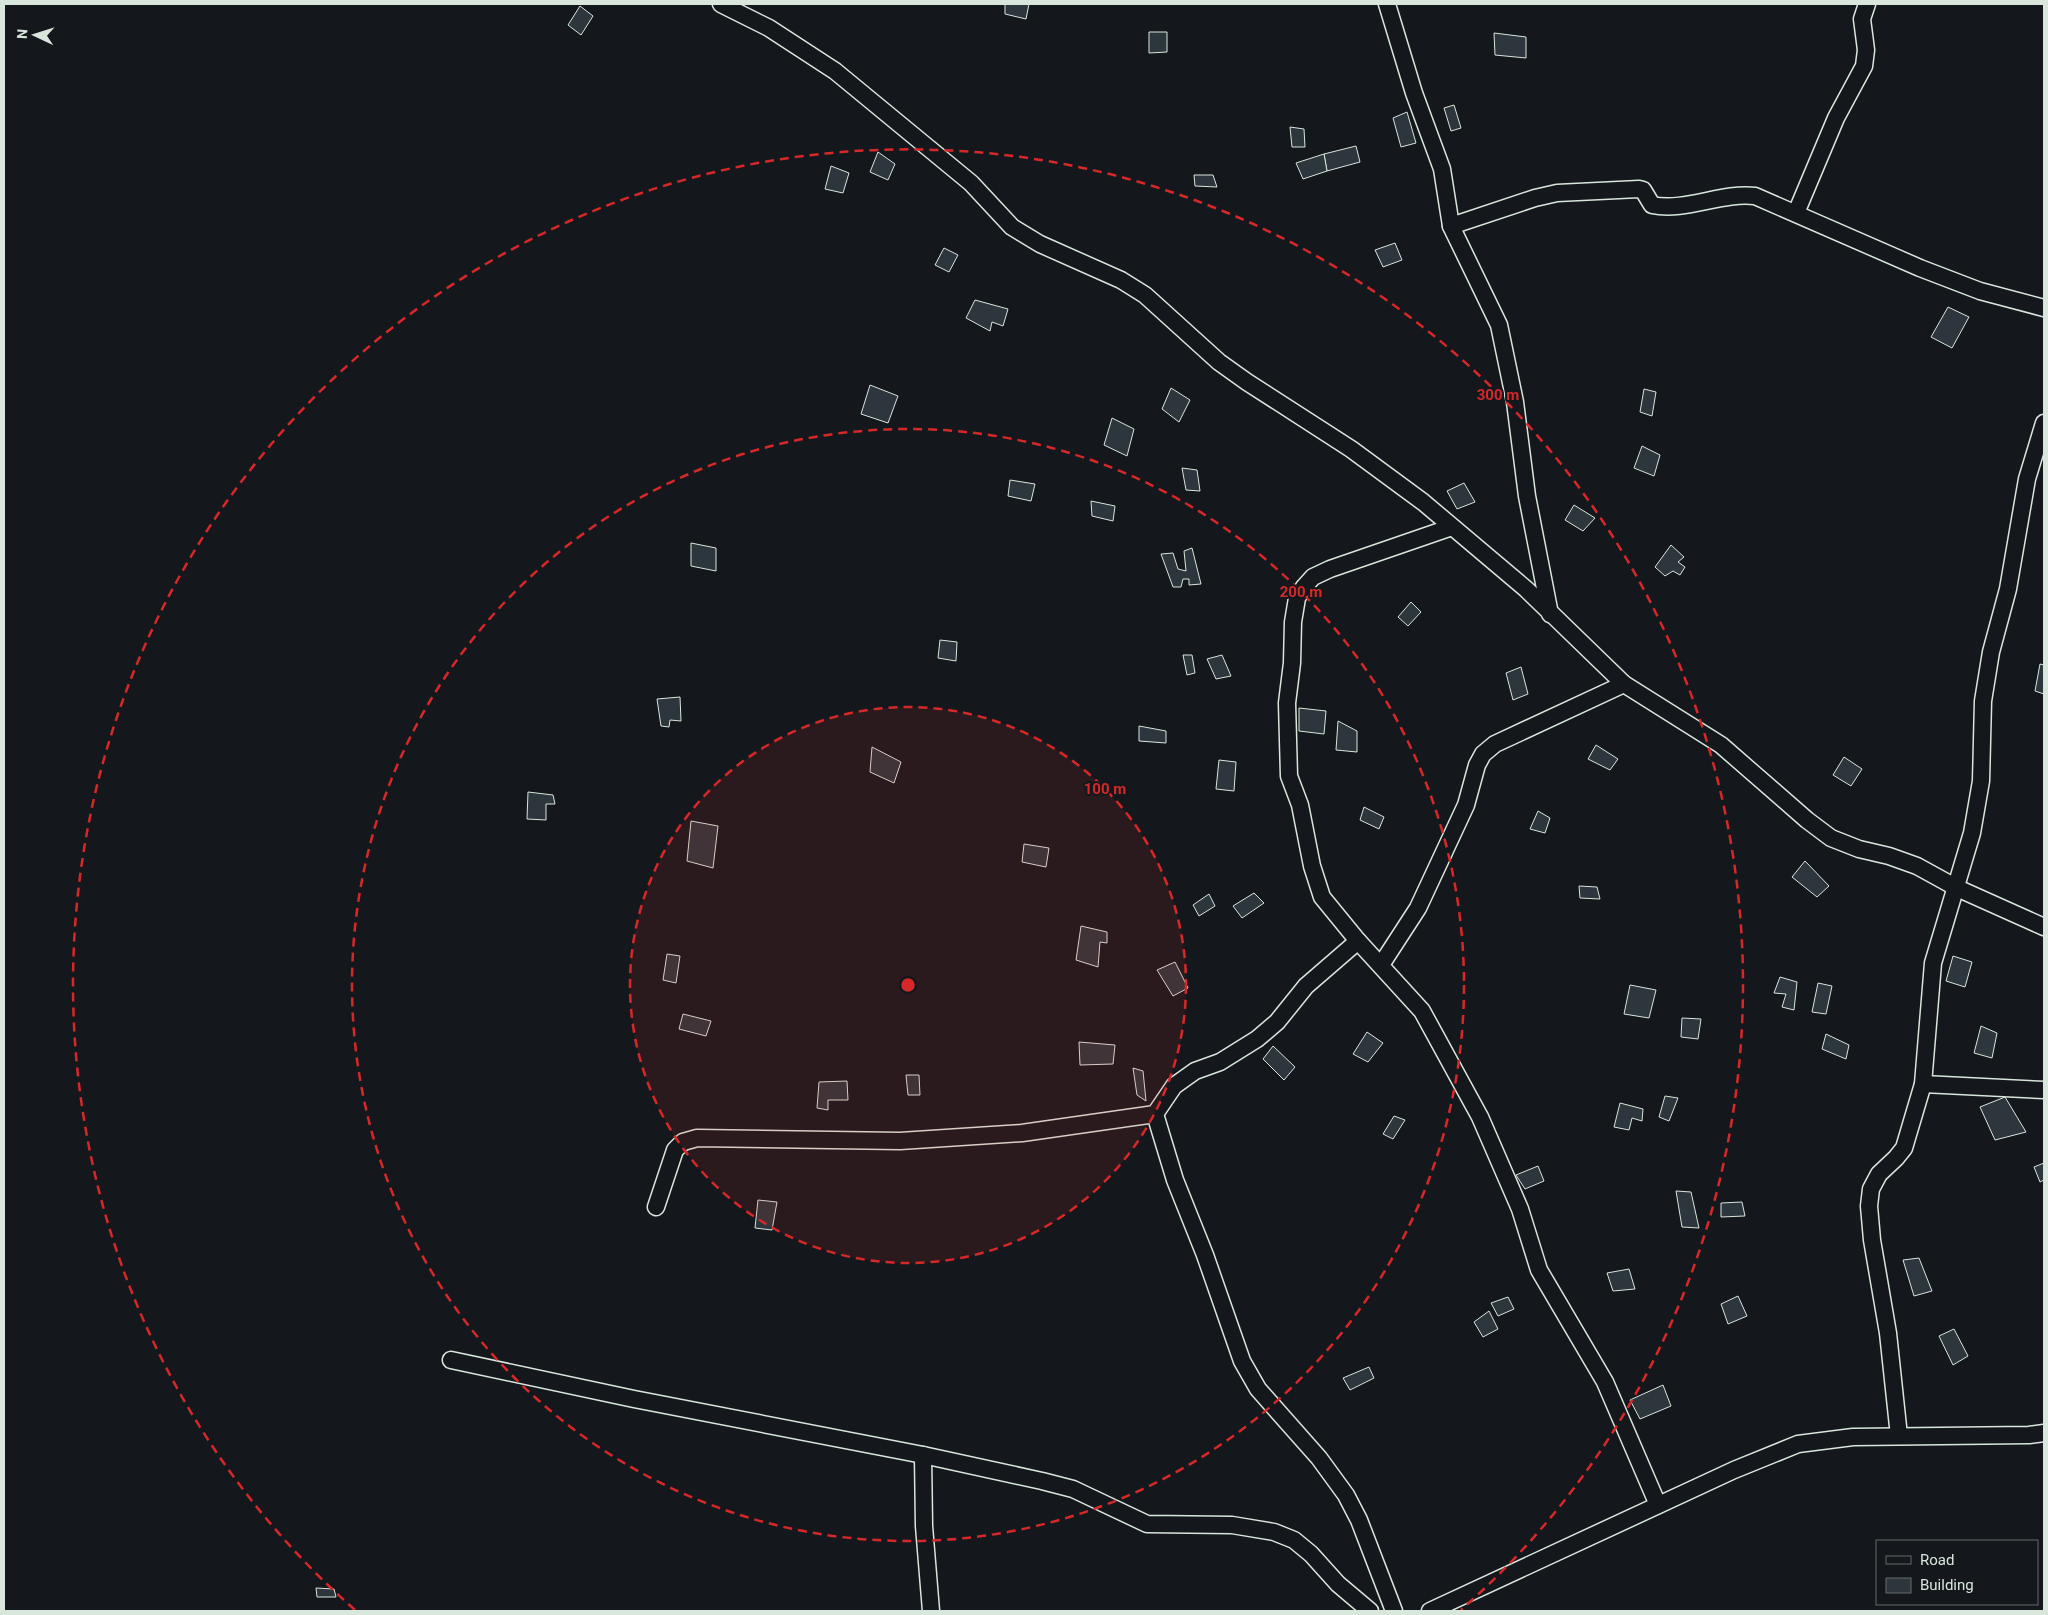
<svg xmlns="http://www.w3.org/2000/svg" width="2048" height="1615" viewBox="0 0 2048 1615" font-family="Roboto,sans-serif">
<rect width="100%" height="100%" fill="#14181c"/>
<g fill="#2c363c" stroke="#d8e6dc">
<polygon points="1005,4 1029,4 1026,19 1005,14"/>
<polygon points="580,6 593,16 581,35 568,25"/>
<polygon points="1149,32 1167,32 1167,52 1149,53"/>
<polygon points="1494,33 1526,37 1526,58 1495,55"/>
<polygon points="1454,105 1461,128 1451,131 1444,108"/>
<polygon points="1407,112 1416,143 1401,147 1393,118"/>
<polygon points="1290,127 1304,129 1305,147 1292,147"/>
<polygon points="1356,146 1360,162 1327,171 1324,154"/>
<polygon points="878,152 895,164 888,180 870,172"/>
<polygon points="1324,154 1327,171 1303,179 1296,163"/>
<polygon points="831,166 849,173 843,193 825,189"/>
<polygon points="1194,175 1213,175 1217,187 1195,186"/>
<polygon points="1395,243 1402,260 1383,267 1375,250"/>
<polygon points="944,248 958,255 949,272 935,265"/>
<polygon points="975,300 1008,309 1003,326 992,322 990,331 966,318"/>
<polygon points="1948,307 1969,317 1952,348 1931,337"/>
<polygon points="870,385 898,396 888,423 861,414"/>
<polygon points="1171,388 1190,400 1179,422 1162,409"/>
<polygon points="1644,389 1656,392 1652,416 1640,412"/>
<polygon points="1112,418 1134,429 1127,456 1104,445"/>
<polygon points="1642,446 1660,455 1654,476 1634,468"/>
<polygon points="1182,468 1197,470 1200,491 1186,490"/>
<polygon points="1010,480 1035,484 1031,501 1008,496"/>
<polygon points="1464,483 1475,502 1457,509 1447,491"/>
<polygon points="1091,501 1115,506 1113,521 1092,516"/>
<polygon points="1574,505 1595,518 1583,531 1565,520"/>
<polygon points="691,543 716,548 716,571 691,566"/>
<polygon points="1671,545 1684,557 1678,562 1685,567 1680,575 1673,571 1665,576 1655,567"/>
<polygon points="1192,548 1201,584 1189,585 1189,579 1183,579 1181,587 1173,587 1161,554 1173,553 1178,569 1186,571 1184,551"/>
<polygon points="1411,602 1421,612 1408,626 1398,617"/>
<polygon points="940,640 957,642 956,661 938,658"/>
<polygon points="1183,655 1192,655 1195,673 1187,675"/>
<polygon points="1222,655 1231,676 1216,679 1207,659"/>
<polygon points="2040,664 2044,665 2044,694 2035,691"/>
<polygon points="1521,667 1528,694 1513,700 1506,673"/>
<polygon points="680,697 681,721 670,720 669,727 661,726 657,699"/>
<polygon points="1299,708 1326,711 1324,734 1299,731"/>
<polygon points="1338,721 1357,731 1357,752 1336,750"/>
<polygon points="1139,726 1166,731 1166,743 1139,741"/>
<polygon points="1596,745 1618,759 1610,770 1588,759"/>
<polygon points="872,747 901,762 894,783 870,772"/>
<polygon points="1844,757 1862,769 1851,786 1833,775"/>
<polygon points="1219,760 1236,762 1234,791 1216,789"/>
<polygon points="528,792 553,795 555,804 546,804 546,820 527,819"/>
<polygon points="1364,807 1384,817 1379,829 1360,820"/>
<polygon points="1538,811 1550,818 1545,833 1530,829"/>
<polygon points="691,821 718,826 713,868 687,861"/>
<polygon points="1024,844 1049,848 1046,867 1022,862"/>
<polygon points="1805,861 1829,886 1817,897 1792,877"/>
<polygon points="1579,886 1597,887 1600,899 1580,898"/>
<polygon points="1254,893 1264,903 1242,918 1233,906"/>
<polygon points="1209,894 1215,906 1199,916 1193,905"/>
<polygon points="1081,926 1107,932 1107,943 1100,942 1098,967 1076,960"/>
<polygon points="667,954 680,956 676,983 663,980"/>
<polygon points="1953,956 1972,962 1965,987 1946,981"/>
<polygon points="1175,962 1188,988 1173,996 1157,970"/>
<polygon points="1780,977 1797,982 1794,1010 1782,1007 1786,994 1774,993"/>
<polygon points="1818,983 1832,986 1826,1014 1812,1012"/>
<polygon points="1630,985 1656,990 1649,1018 1624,1014"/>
<polygon points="683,1014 711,1021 706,1036 679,1029"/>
<polygon points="1682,1018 1701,1019 1698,1039 1681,1037"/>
<polygon points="1981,1026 1997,1033 1992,1058 1974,1053"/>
<polygon points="1367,1032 1383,1043 1368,1062 1353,1054"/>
<polygon points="1826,1034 1849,1045 1846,1059 1822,1049"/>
<polygon points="1079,1042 1115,1045 1113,1064 1080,1065"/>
<polygon points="1273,1046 1295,1067 1284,1080 1263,1059"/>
<polygon points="1133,1068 1143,1071 1146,1101 1137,1095"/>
<polygon points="906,1075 919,1075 920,1095 908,1095"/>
<polygon points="847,1081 848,1100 828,1100 828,1110 817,1108 819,1082"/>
<polygon points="1665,1096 1678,1098 1669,1121 1659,1117"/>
<polygon points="2005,1097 2026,1132 1995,1140 1980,1107"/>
<polygon points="1620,1103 1643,1109 1642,1121 1632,1118 1629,1130 1614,1127"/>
<polygon points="1394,1116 1405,1120 1393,1139 1383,1134"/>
<polygon points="2044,1163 2044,1180 2040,1182 2034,1167"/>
<polygon points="1538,1166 1544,1181 1525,1189 1516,1175"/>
<polygon points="1676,1191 1691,1192 1699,1228 1682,1227"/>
<polygon points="758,1200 777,1202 772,1230 755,1228"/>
<polygon points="1742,1202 1745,1216 1721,1217 1721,1203"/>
<polygon points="1919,1258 1932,1291 1914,1296 1903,1260"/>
<polygon points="1629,1269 1635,1289 1613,1291 1607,1273"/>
<polygon points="1738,1296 1747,1316 1728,1324 1721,1304"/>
<polygon points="1508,1297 1514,1309 1498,1316 1491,1303"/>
<polygon points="1489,1311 1498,1329 1483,1337 1474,1322"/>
<polygon points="1954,1329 1968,1356 1953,1365 1939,1336"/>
<polygon points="1369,1367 1374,1378 1350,1390 1343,1378"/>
<polygon points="1663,1385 1671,1406 1640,1419 1630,1400"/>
<polygon points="316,1588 334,1589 336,1597 317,1597"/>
</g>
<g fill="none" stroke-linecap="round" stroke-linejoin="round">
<defs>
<g id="street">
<polyline points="721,4 769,28 835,71 971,183 1012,227 1040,244 1121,280 1145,295 1219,362 1247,382 1351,449 1423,502 1526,589 1624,684 1721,745 1807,820 1831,838 1859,849 1889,856 1917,866 1957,888 2044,927"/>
<polyline points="1387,4 1414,93 1442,169 1451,226 1499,325 1515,402 1527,496 1550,614"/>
<polyline points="1796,213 1836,118 1864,66 1866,50 1862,19 1867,4"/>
<path d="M1451,226L1535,198L1557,193L1639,189L1643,190L1652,205C1686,212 1721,192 1755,196L1920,268L1980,291L2044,308"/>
<polyline points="1452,527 1330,569 1313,577 1304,587 1297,598 1293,622 1292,663 1287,703 1289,776 1300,805 1312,866 1322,897 1358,941 1422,1011 1480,1117 1520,1209 1539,1270 1605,1382 1658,1505"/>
<polyline points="1381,965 1418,908 1466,805 1477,765 1483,754 1495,744 1624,684"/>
<polyline points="1923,1084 2044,1090"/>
<polyline points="1155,1114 1175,1180 1205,1255 1242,1361 1258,1389 1319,1458 1346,1495 1359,1520 1394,1611"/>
<polyline points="656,1207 675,1150 683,1142 697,1138 900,1141 1022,1133 1155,1114 1174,1086 1195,1071 1220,1062 1257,1039 1277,1022 1306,986 1358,941"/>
<polyline points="451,1360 634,1399 923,1455 1042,1481 1073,1489 1147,1524 1232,1525 1274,1532 1294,1540 1311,1554 1338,1584 1370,1611"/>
<polyline points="1899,1436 1888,1333 1872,1240 1869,1206 1871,1189 1879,1174 1896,1158 1904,1148 1923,1084 1933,963 1972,833 1981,781 1983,701 1991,652 2008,589 2027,479 2044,423"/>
<polyline points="923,1455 924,1526 931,1611"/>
<polyline points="1430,1611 1734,1470 1798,1444 1853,1437 2029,1435 2044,1433"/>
</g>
</defs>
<use href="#street" stroke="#d8e6dc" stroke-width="19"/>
<use href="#street" stroke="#14181c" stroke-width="16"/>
</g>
<circle cx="908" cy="985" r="278" fill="#d62828" fill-opacity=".12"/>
<g fill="none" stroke="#d62828" stroke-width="2.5" stroke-dasharray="9 6">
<circle cx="908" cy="985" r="278"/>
<circle cx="908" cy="985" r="556"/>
<path d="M355 1610A835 835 0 1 1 1461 1610"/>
</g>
<circle cx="908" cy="985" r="8" fill="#d62828" stroke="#14181c" stroke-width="2.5"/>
<g font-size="15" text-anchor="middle" font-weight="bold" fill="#d62828" stroke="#14181c" stroke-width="4" stroke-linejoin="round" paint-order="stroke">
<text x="1498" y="400">300 m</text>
<text x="1301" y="597">200 m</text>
<text x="1105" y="794">100 m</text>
</g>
<rect width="2048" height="1615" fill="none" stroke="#d8e6dc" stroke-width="10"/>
<rect x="1876" y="1540" width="162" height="65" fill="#14181c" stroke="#626a69"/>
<rect x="1886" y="1556" width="25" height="8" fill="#14181c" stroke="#626a69"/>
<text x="1920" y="1565" font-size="15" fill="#d8e6dc">Road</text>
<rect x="1886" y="1578" width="25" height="15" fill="#2c363c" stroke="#626a69"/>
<text x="1920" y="1590" font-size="15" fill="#d8e6dc">Building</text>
<g transform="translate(35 35) rotate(274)" stroke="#14181c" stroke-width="4" paint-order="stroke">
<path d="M0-4L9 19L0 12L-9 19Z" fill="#d8e6dc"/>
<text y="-8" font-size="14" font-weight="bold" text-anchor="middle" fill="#d8e6dc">N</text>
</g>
</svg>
